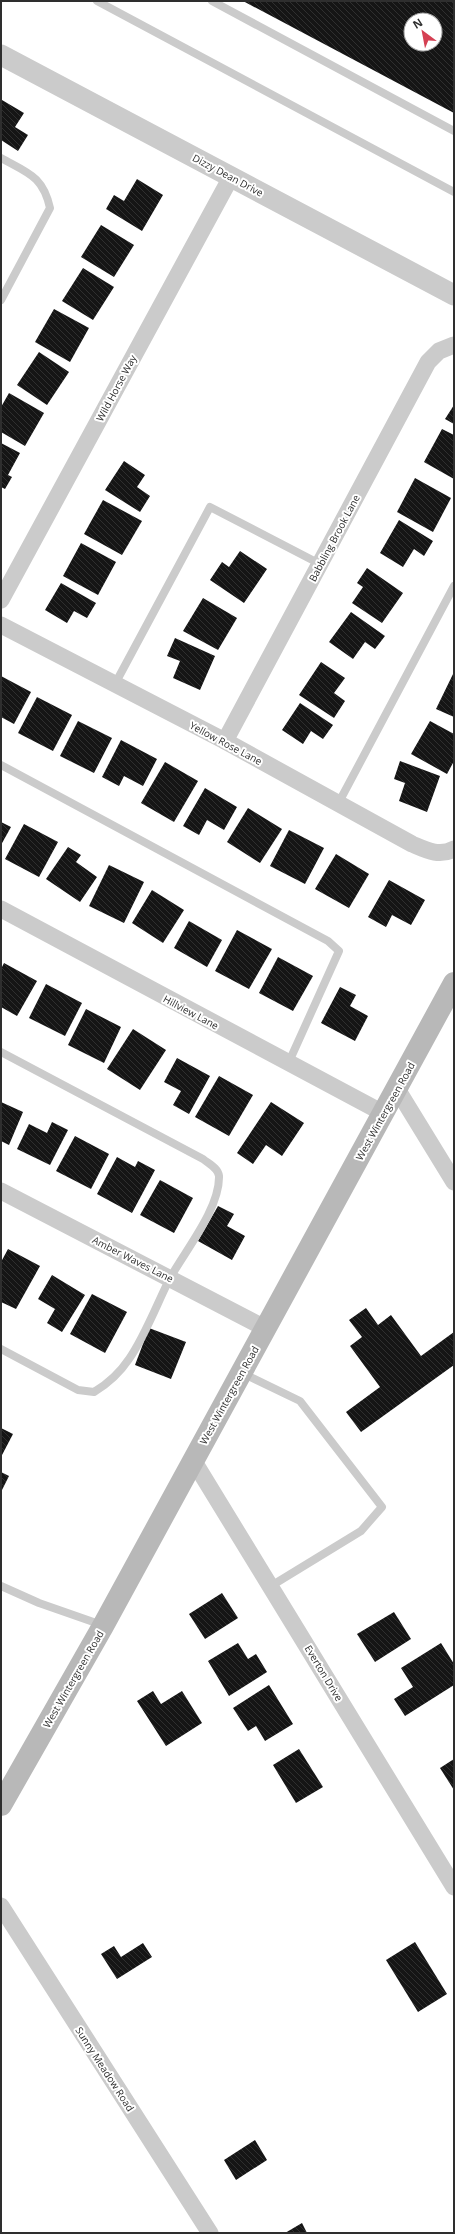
<svg xmlns="http://www.w3.org/2000/svg" width="455" height="2234" viewBox="0 0 455 2234" font-family="'Open Sans',sans-serif">
<defs>
<pattern id="building-back-hatch" width="6" height="6" patternUnits="userSpaceOnUse"><rect width="6" height="6" fill="#151515"/><path d="M-1 5l2 2M0 0l6 6M5-1l2 2" fill="none" stroke="#2f2f2f"/></pattern>
</defs>
<rect width="100%" height="100%" fill="#fff"/>
<g fill="url(#building-back-hatch)" fill-rule="evenodd">
<path d="M243,1H454V113ZM411,20H435V44H411Z"/>
<polygon points="2,100 24,113 15,127 28,135 18,151 1,140"/>
<polygon points="137,179 163,195 142,231 106,209 114,195 124,201"/>
<polygon points="101,225 134,245 114,277 81,257"/>
<polygon points="83,268 114,287 93,320 62,301"/>
<polygon points="54,309 89,328 70,362 35,342"/>
<polygon points="39,352 69,372 47,405 17,385"/>
<polygon points="9,393 44,413 25,446 1,432 1,407"/>
<polygon points="454,405 454,424 445,419"/>
<polygon points="442,429 454,435 454,479 424,462"/>
<polygon points="1,443 20,453 8,475 12,477 5,489 1,487"/>
<polygon points="124,461 145,475 137,487 150,496 140,512 105,490"/>
<polygon points="415,478 451,498 433,532 397,512"/>
<polygon points="103,500 142,521 122,555 84,534"/>
<polygon points="399,520 433,541 424,556 414,549 403,567 380,553"/>
<polygon points="81,543 116,562 98,595 63,576"/>
<polygon points="240,551 267,569 244,603 210,580 222,562 229,567"/>
<polygon points="367,568 403,593 382,623 352,603 363,587 357,583"/>
<polygon points="61,583 96,603 87,618 74,611 67,623 45,610"/>
<polygon points="203,598 237,618 218,650 183,631"/>
<polygon points="351,612 385,636 375,649 365,642 353,659 329,642"/>
<polygon points="175,638 215,656 200,690 173,678 180,661 167,656"/>
<polygon points="321,662 345,678 334,693 345,701 334,718 299,695"/>
<polygon points="454,672 454,717 436,709"/>
<polygon points="1,676 31,692 14,724 1,717"/>
<polygon points="37,697 72,715 53,751 18,733"/>
<polygon points="300,703 333,725 323,739 311,731 303,744 282,730"/>
<polygon points="78,721 112,738 94,773 60,756"/>
<polygon points="430,721 454,734 454,761 447,774 411,754"/>
<polygon points="121,740 157,759 143,786 124,776 119,786 102,777"/>
<polygon points="400,761 440,776 427,812 399,801 405,783 394,779"/>
<polygon points="165,762 198,781 174,822 141,803"/>
<polygon points="205,788 237,807 224,830 207,820 199,835 183,826"/>
<polygon points="248,808 282,829 260,863 227,842"/>
<polygon points="1,822 11,827 1,845"/>
<polygon points="24,824 58,842 39,877 5,859"/>
<polygon points="289,830 324,848 305,884 270,866"/>
<polygon points="68,847 81,855 76,862 97,877 80,902 46,879"/>
<polygon points="336,854 369,874 349,908 315,889"/>
<polygon points="109,865 144,882 124,923 89,906"/>
<polygon points="389,880 425,900 411,925 392,915 386,927 368,917"/>
<polygon points="152,890 184,910 163,943 132,923"/>
<polygon points="189,921 222,940 207,967 174,948"/>
<polygon points="237,930 272,949 249,989 215,971"/>
<polygon points="278,957 313,976 293,1011 259,993"/>
<polygon points="4,963 37,981 17,1016 1,1007 1,969"/>
<polygon points="46,984 82,1003 65,1036 29,1018"/>
<polygon points="340,987 356,995 350,1006 368,1016 355,1041 321,1023"/>
<polygon points="86,1009 121,1027 104,1063 68,1045"/>
<polygon points="133,1029 166,1050 140,1090 107,1069"/>
<polygon points="177,1058 210,1076 189,1114 173,1105 181,1091 164,1082"/>
<polygon points="219,1076 253,1095 229,1136 195,1117"/>
<polygon points="1,1102 23,1112 9,1145 1,1141"/>
<polygon points="271,1102 304,1123 282,1156 266,1145 253,1164 237,1153"/>
<polygon points="52,1122 68,1130 50,1165 17,1149 29,1124 47,1133"/>
<polygon points="75,1136 109,1154 91,1189 56,1171"/>
<polygon points="117,1157 135,1167 138,1161 155,1170 132,1213 97,1194"/>
<polygon points="160,1180 193,1198 174,1233 140,1215"/>
<polygon points="218,1206 234,1214 227,1226 245,1236 232,1260 198,1241"/>
<polygon points="8,1249 40,1266 16,1309 1,1302 1,1262"/>
<polygon points="52,1275 85,1295 62,1332 47,1323 55,1309 38,1299"/>
<polygon points="92,1294 127,1312 105,1353 70,1334"/>
<polygon points="366,1308 378,1325 391,1315 421,1356 454,1332 454,1365 361,1432 346,1412 380,1387 350,1346 362,1337 349,1320"/>
<polygon points="149,1328 186,1342 171,1379 135,1365"/>
<polygon points="1,1428 13,1434 1,1457"/>
<polygon points="1,1472 9,1476 1,1492"/>
<polygon points="222,1593 238,1618 205,1639 189,1614"/>
<polygon points="394,1612 411,1639 375,1662 357,1634"/>
<polygon points="238,1643 248,1659 256,1654 267,1672 229,1696 208,1661"/>
<polygon points="441,1643 454,1664 454,1685 405,1716 394,1699 413,1687 401,1668"/>
<polygon points="269,1685 293,1724 265,1741 256,1726 248,1731 233,1708"/>
<polygon points="153,1691 161,1704 182,1691 202,1723 166,1746 137,1701"/>
<polygon points="299,1749 323,1787 296,1803 273,1765"/>
<polygon points="454,1759 454,1790 440,1768"/>
<polygon points="415,1942 447,1994 418,2012 386,1960"/>
<polygon points="143,1943 152,1957 117,1979 101,1954 114,1946 121,1957"/>
<polygon points="255,2140 267,2160 236,2180 224,2160"/>
<polygon points="302,2223 307,2233 285,2233"/>
</g>
<g fill="none" stroke-linecap="round" stroke-linejoin="round">
<g stroke="#cbcbcb" stroke-width="8">
<polyline points="97,1 454,192"/>
<polyline points="212,1 454,131"/>
<path d="M1,158C28,173 43,176 50,208L1,300"/>
<polyline points="115,684 210,507 320,564"/>
<polyline points="1,765 328,941 339,951 288,1064"/>
<polyline points="338,804 454,586"/>
<path d="M1,1052L203,1159C209,1164 218,1168 219,1176C220,1209 184,1252 169,1280C157,1304 144,1338 129,1359C119,1374 109,1383 94,1392L78,1390L1,1349"/>
<polyline points="242,1373 300,1401 382,1507 361,1531 271,1586"/>
<polyline points="1,1586 39,1603 102,1625"/>
</g>
<g stroke="#cbcbcb" stroke-width="17">
<polyline points="1,600 231,177"/>
<path d="M1,625L225,741L412,844C426,850 439,857 454,849"/>
<polyline points="225,741 428,362 439,351 454,345"/>
<polyline points="1,909 383,1113"/>
<polyline points="397,1089 454,1182"/>
<polyline points="1,1191 265,1328"/>
<polyline points="193,1460 454,1887"/>
<polyline points="1,1906 210,2233"/>
</g>
<polyline stroke="#cbcbcb" stroke-width="21" points="1,55 454,295"/>
<polyline stroke="#b8b8b8" stroke-width="22" points="1,1805 103,1626 454,983"/>
</g>
<g text-anchor="middle" dominant-baseline="central" stroke-width="4" stroke-linejoin="round" paint-order="stroke">
<g font-size="10" fill="#2e2e2e" stroke="#fff">
<text transform="translate(228 175) rotate(28)">Dizzy Dean Drive</text>
<text transform="translate(116 388) rotate(-62)">Wild Horse Way</text>
<text transform="translate(334 538) rotate(-62)">Babbling Brook Lane</text>
<text transform="translate(226 743) rotate(28)">Yellow Rose Lane</text>
<text transform="translate(191 1012) rotate(28)">Hillview Lane</text>
<text transform="translate(385 1111) rotate(-61)">West Wintergreen Road</text>
<text transform="translate(133 1259) rotate(27)">Amber Waves Lane</text>
<text transform="translate(229 1395) rotate(-61)">West Wintergreen Road</text>
<text transform="translate(324 1673) rotate(59)">Everton Drive</text>
<text transform="translate(73 1679) rotate(-60)">West Wintergreen Road</text>
<text transform="translate(105 2069) rotate(57)">Sunny Meadow Road</text>
</g>
</g>
<rect width="455" height="2234" fill="none" stroke="#2e2e2e" stroke-width="4"/>
<g transform="translate(423 32) rotate(328)"><circle r="19" fill="#ffffff" stroke="#ababab"/>
<path d="M0-3L7 15L0 10L-7 15Z" fill="#d54053"/>
<text y="-6" font-size="11" font-weight="bold" text-anchor="middle" fill="#2e2e2e">N</text>
</g>
</svg>
